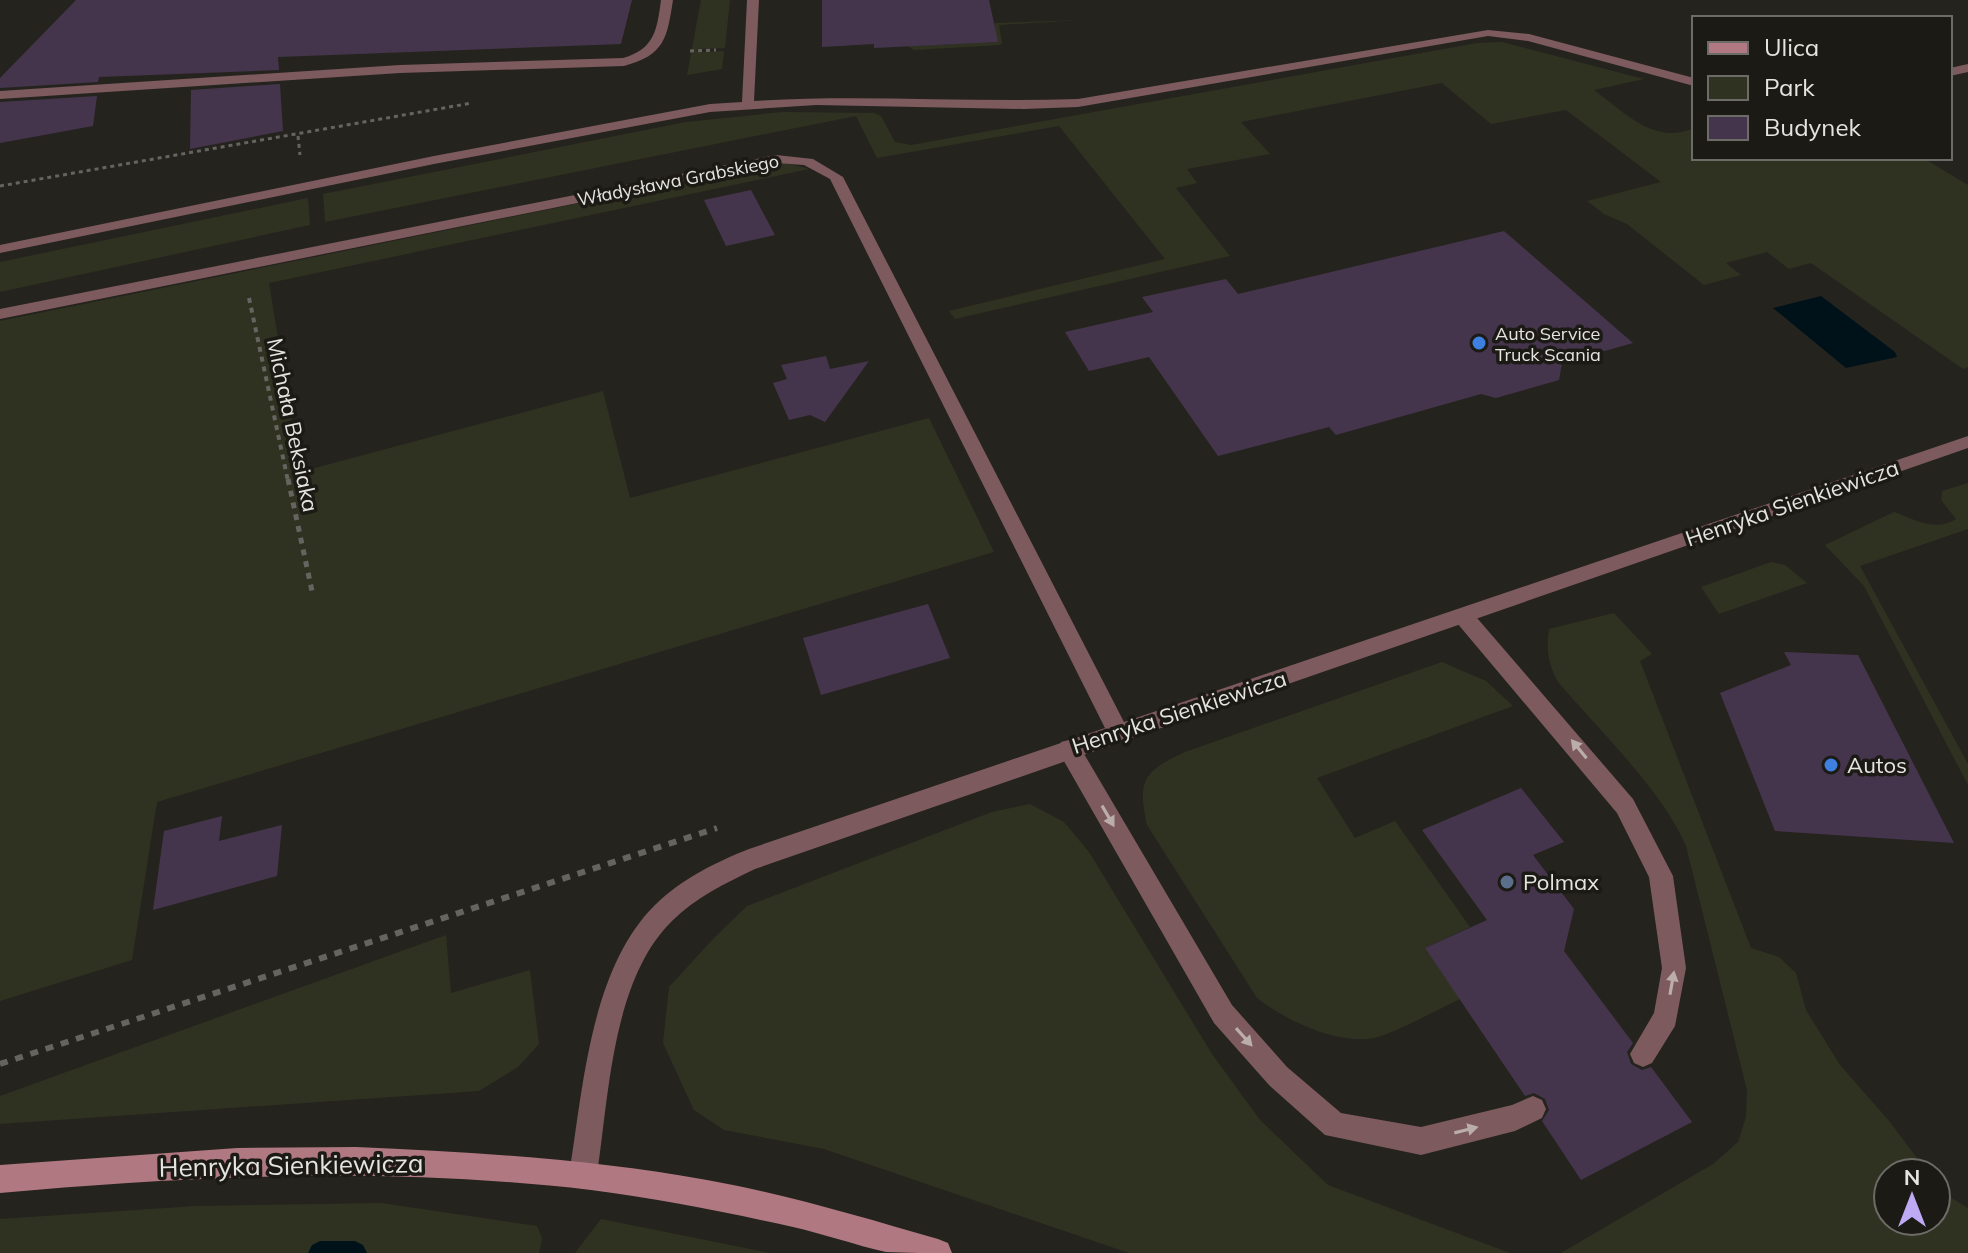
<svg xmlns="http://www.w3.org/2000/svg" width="1968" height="1253" viewBox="0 0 1968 1253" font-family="Mulish,sans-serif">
<rect width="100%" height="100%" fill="#25231e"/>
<g fill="#303221">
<polygon points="701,0 730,0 725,48 697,49 697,52 724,51 722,69 687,75"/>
<polygon points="1083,20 999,25 1002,43 1000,45 914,50 908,46 997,42 994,23"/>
<path d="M1502,42L1644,79L1594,90C1623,111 1654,146 1694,128V158H1923L1968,185V367L1963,369L1811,263L1789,269L1767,252L1726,263L1741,275L1704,285L1627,224L1604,214L1587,201L1661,182L1566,110L1491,124L1442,83L1241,122L1270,154L1187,169L1197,183L1176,188L1230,256L955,319L949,311L1165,259L1059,126L877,158L856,116L325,222L323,194L686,122L782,112L874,113L881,116L895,142L911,145L1477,43Z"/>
<polygon points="782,162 809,169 269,283 300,472 603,391 630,498 929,418 994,552 157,802 132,960 0,1001 0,321"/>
<polygon points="308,198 310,225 0,292 0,262"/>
<path d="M1968,483V529L1860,566L1968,764V785L1864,586L1825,545L1894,512C1916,520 1935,532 1956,519L1941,500L1942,491Z"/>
<polygon points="1771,562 1785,565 1807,583 1719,614 1701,587"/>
<path d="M1614,613L1652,654L1640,661L1751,948L1779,957L1796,973L1806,1010L1840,1065L1890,1122L1928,1173H1888V1221H1936V1183L1945,1194L1968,1208V1253H1561L1713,1164L1738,1142L1746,1117L1747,1090L1686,846C1662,790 1598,729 1558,682C1548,663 1546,650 1549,629Z"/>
<path d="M1442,662L1486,681L1513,706L1317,778L1355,838L1395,821L1470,927L1425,948L1460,999C1439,1009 1393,1034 1374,1038C1337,1045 1285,1020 1257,998L1147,825C1137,780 1144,771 1185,752Z"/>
<polygon points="1030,804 1064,822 1089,852 1212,1054 1260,1120 1328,1185 1510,1253 1129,1253 824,1149 724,1130 694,1110 663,1043 669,987 714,938 747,906 992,812"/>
<polygon points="446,935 451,993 530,970 539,1044 518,1067 479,1091 0,1124 0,1096"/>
<polygon points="381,1203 537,1226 542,1238 539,1253 0,1253 0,1219 196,1206"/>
<polygon points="601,1219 770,1253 575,1253"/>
</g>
<polygon fill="#001219" points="1821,296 1895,352 1897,357 1846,368 1773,308"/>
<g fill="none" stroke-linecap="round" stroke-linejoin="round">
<polygon fill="#001219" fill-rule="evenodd" points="320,1241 355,1241 363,1245 367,1253 308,1253 312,1245"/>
</g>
<g fill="#45354c">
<polygon points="76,0 632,0 621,44 278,57 279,70 99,77 98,82 0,88 0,78"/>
<polygon points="822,0 989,0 998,42 874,48 874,44 822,47"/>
<polygon points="280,84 283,131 190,149 191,90"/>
<polygon points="97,96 93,126 0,143 0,102"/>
<polygon points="751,190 775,235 726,246 704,200"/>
<polygon points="1504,231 1633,343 1562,363 1559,380 1496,398 1481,394 1336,435 1329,427 1218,456 1149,357 1089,371 1065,332 1153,312 1142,297 1226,279 1238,294"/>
<polygon points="826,356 830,369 869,361 825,422 810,415 789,420 773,383 787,379 781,365"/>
<polygon points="928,604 950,658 821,695 803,638"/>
<polygon points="1784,652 1858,655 1954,843 1775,831 1720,693 1791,665"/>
<polygon points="1521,788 1564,842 1533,855 1574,909 1564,951 1633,1043 1627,1052 1631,1064 1642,1070 1651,1067 1692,1122 1581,1180 1542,1121 1549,1110 1545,1099 1534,1093 1525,1096 1425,948 1487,920 1422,830"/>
<polygon points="222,816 219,841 282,825 277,876 153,910 164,831"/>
</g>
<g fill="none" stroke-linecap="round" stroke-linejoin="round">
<g stroke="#666460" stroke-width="3" stroke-dasharray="4 4" stroke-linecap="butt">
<polyline points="690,51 716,50"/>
<polyline points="298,136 300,155"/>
<polyline points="0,186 472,103"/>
</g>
<polyline stroke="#666460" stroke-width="4" stroke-dasharray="5 5" stroke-linecap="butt" points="249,298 288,481"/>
<polyline stroke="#666460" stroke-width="5" stroke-dasharray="6 6" stroke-linecap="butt" points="288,479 312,591"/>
<polyline stroke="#666460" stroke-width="6" stroke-dasharray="8 8" stroke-linecap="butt" points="0,1064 717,828"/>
<g fill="#7d5a5e" fill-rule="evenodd">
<path d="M661,0H673C667,38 665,55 624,66L400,73L0,99V91L400,65L623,58C655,49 657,29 661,0Z"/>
<path d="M747,0H759L754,101C862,94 970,103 1078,99L1488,30L1529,34L1694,78V86L1528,41L1488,36L1078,107L1024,109L816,105L710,112L434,164L0,253V245L434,156L710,104L742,102Z"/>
<polygon points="1968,64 1968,72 1950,76 1950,68"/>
<polygon points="1464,609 1471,611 1633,799 1673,876 1686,968 1675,1026 1652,1063 1643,1067 1634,1063 1630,1054 1654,1013 1662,968 1649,877 1617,813 1457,623 1454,617 1457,611"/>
<polygon points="1069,740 1077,742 1232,1005 1287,1067 1341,1113 1421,1127 1512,1105 1533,1096 1542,1100 1546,1109 1542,1118 1515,1131 1421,1155 1325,1135 1269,1085 1214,1023 1061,756 1058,749 1061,742"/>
</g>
<path fill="#7d5a5e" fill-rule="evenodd" d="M776,155L813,159L843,177L1124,722L1968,436V448L755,869C726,883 696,897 672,921C612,980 609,1095 597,1175L593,1185L583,1189L573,1185L569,1175C583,1090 590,969 655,905C680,880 716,862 749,849L1105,728L830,179L804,165L776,163L0,319V309Z"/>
<path fill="#b07880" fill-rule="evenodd" d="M356,1147C474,1152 591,1159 707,1180C786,1194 862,1217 938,1239L948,1243L952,1253C931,1253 907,1253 886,1252C855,1245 824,1234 793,1227C726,1212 659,1199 591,1190C394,1167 197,1175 0,1193V1165L237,1148Z"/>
</g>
<defs><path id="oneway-solid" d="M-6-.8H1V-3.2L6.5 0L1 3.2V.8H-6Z" transform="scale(2)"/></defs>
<g fill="#bcadad">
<use href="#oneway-solid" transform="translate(1579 749) rotate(-129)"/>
<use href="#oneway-solid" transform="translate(1108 816) rotate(60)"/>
<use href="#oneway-solid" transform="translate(1672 983) rotate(-80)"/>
<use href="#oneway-solid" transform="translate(1244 1037) rotate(48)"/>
<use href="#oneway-solid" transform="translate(1466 1130) rotate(-14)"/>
</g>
<g fill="#3f7fe0" stroke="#1c1a15" stroke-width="3">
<circle cx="1479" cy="343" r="8"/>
<circle cx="1831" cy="765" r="8"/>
</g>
<circle fill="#5c6f8a" stroke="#1c1a15" stroke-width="3" cx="1507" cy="882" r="8"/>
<g text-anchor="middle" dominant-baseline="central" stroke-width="7" stroke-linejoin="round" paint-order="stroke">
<g font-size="18" fill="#e6e4e1" stroke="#1c1a15">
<text transform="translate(678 180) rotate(-11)">Władysława Grabskiego</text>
</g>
<g font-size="18" fill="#e6e4e1" stroke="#1c1a15" text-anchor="start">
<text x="1495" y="333">Auto Service<tspan x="1495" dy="21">Truck Scania</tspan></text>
</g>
<g font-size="22" fill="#e6e4e1" stroke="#1c1a15">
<text transform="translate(293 425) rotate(78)">Michała Beksiaka</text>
<text transform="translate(1792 503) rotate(-19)">Henryka Sienkiewicza</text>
<text transform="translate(1179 712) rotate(-18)">Henryka Sienkiewicza</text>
</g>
<g font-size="22" fill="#e6e4e1" stroke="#1c1a15" text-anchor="start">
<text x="1847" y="765">Autos</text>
<text x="1523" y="882">Polmax</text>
</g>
<g font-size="26" fill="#e6e4e1" stroke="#1c1a15">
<text transform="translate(291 1165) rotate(-1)">Henryka Sienkiewicza</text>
</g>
</g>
<rect x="1692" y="16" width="260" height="144" fill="#1c1a15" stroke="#6d6b67" stroke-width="2"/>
<rect x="1708" y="42" width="40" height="12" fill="#b07880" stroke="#6d6b67" stroke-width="2"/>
<text x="1764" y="56" font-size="24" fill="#e6e4e1">Ulica</text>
<rect x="1708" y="76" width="40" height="24" fill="#303221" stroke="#6d6b67" stroke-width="2"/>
<text x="1764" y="96" font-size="24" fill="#e6e4e1">Park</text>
<rect x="1708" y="116" width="40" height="24" fill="#45354c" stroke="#6d6b67" stroke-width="2"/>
<text x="1764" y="136" font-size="24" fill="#e6e4e1">Budynek</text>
<g transform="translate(1912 1197)"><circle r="38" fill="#1c1a15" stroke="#6d6b67" stroke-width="2"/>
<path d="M0-6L14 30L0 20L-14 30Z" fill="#bea9f5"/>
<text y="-12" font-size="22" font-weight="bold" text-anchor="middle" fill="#e6e4e1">N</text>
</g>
</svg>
